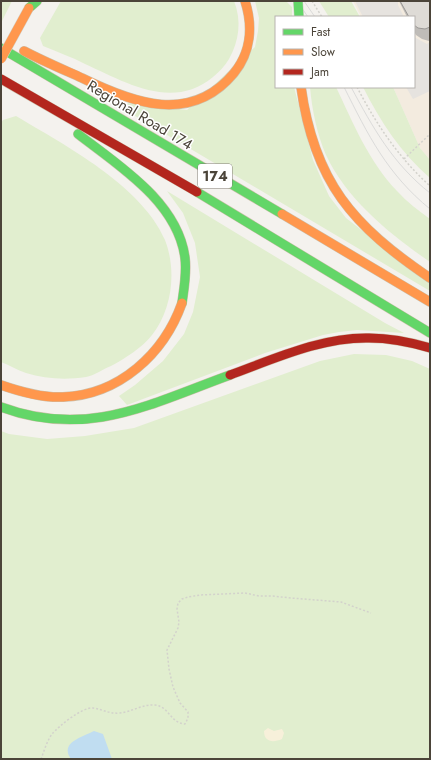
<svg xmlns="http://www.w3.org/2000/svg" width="431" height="760" viewBox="0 0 431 760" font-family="Jost,sans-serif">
<rect width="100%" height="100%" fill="#f4f2ee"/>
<polygon fill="#f3ebdf" points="353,1 430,1 430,160 420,148 393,87 414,87 414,17 361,17"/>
<g fill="#e1eecf">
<polygon points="1,1 12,1 1,23"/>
<path d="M61,1H234C242,21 239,41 229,59C225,66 219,72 213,77C172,111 125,82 85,64C72,57 57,52 43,46L40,38Z"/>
<polygon points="255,1 286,1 292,7 292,17 276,17 276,87 294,87 313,160 329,196 346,218 430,283 430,291 125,110 128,103 187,110 255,47 258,31 259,18"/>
<polygon points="319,1 351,1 360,17 329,17"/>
<path d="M310,87H336C353,123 369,162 397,191C407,202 419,211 430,219V262C391,235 347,200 326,155C317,134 312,110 310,87Z"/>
<path d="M363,87H393L420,148L430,160V178C401,153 380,121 363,87Z"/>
<path d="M16,116C66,146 141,185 165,240C177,271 172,310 152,335C143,347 124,359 111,366C103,369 94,376 86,377C66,380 45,379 26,373C17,370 9,365 1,362V123L3,120Z"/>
<polygon points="167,191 385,323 404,333 357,330 339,332 323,335 265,353 127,405 119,396 135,385 163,361 184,334 193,312 200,277 195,243 183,213"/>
<polygon points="354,354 386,355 412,361 430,369 430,759 1,759 1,431 9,434 47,439 85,436 134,428 320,361"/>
</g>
<path fill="#f7f0da" d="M268,728L274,731L282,729L284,733L282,739C273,743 264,742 264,731Z"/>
<g fill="#e6e3df">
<polygon points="355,1 398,1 398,5 404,17 363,17"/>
<polygon points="414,37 427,44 430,42 430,91 413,99 406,87 414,87"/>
</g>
<path fill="#c0ddf1" d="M94,731L103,734L112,759H71C59,742 83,737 94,731Z"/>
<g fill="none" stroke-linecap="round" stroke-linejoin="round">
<defs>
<g id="fast">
<polyline points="29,8 37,1"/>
<polyline points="1,48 282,214"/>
<path d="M78,134C118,165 178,202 185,258C187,273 184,288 182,303"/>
<polyline points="197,192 430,333"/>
<path d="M1,407C87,439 150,404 230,375"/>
</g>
<g id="slow">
<path d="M24,51C43,61 62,69 82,78C133,103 191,125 234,73C251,52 253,26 245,1"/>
<path d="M301,87C314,182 353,226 430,278"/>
<polyline points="282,214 430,302"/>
<path d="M1,385C21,392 42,398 63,397C119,395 164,354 182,303"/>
</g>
<g id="jam">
<polyline points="1,79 197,192"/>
<path d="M230,375C274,359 321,337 369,338C390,338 410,342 430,348"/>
</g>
</defs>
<use href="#fast" stroke="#ccbfa9" stroke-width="10"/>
<use href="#slow" stroke="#ccbfa9" stroke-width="10"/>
<use href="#jam" stroke="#ccbfa9" stroke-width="10"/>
<g stroke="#d3d2cc" stroke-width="1.5" stroke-dasharray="2 2" stroke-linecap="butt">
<polyline points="312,1 322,17"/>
<path d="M357,87C376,124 399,158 430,186"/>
<polyline points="404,159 430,134"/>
<path d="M41,759C44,751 47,741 52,734C59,726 82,707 93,708C102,709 108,714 120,713C131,712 143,704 155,705C170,707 170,723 185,724L188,718V712L180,703L173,687L169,669L167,650L178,628L179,622L177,609L178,603L182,599L188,597L200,595L245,593L259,596H272L291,598L341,602L371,613"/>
</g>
<use href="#fast" stroke="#63d668" stroke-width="9"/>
<use href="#slow" stroke="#ff974d" stroke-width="9"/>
<use href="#jam" stroke="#b3261e" stroke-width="9"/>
<g stroke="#dbdbda" stroke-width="1">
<polyline points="297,1 308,17"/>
<polyline points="304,1 315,17"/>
<path d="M344,87C368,135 387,174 430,209"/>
<path d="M351,87C373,128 393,164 430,193"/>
</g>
<defs>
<polyline id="fast-bridge" points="298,1 299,17"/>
<polyline id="slow-bridge" points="1,59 29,8"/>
</defs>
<use href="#fast-bridge" stroke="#d3cfc5" stroke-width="10" stroke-linecap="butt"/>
<use href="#slow-bridge" stroke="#d3cfc5" stroke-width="10" stroke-linecap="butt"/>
<use href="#fast-bridge" stroke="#63d668" stroke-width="9"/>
<use href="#slow-bridge" stroke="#ff974d" stroke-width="9"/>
</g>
<polygon fill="#bfbcb8" points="399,1 430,1 430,40 429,41 422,39 416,35 414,31 414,17 407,17"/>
<polygon fill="#dedbd6" stroke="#9b9996" points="400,1 430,1 430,27 425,29 418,28 414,25 414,17 409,17"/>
<g text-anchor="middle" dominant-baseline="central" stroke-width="3" stroke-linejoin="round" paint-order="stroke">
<rect fill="#fff" stroke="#817c74" stroke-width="1" x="198" y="164" width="34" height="24" rx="3"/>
<g font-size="14" font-weight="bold" fill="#4b4439">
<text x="215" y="176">174</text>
</g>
<g font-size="15" fill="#4b4439" stroke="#fff">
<text transform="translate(140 115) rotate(31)">Regional Road 174</text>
</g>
</g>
<rect width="431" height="760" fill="none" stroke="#4b4439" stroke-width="4"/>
<rect x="275" y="16" width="140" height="72" fill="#ffffff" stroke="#b7b4b0"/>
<rect x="283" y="29" width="20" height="6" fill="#63d668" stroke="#b7b4b0"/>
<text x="311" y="36" font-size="12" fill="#4b4439">Fast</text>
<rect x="283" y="49" width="20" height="6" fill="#ff974d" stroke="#b7b4b0"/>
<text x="311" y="56" font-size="12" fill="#4b4439">Slow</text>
<rect x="283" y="69" width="20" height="6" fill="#b3261e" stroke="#b7b4b0"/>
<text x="311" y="76" font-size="12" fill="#4b4439">Jam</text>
</svg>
